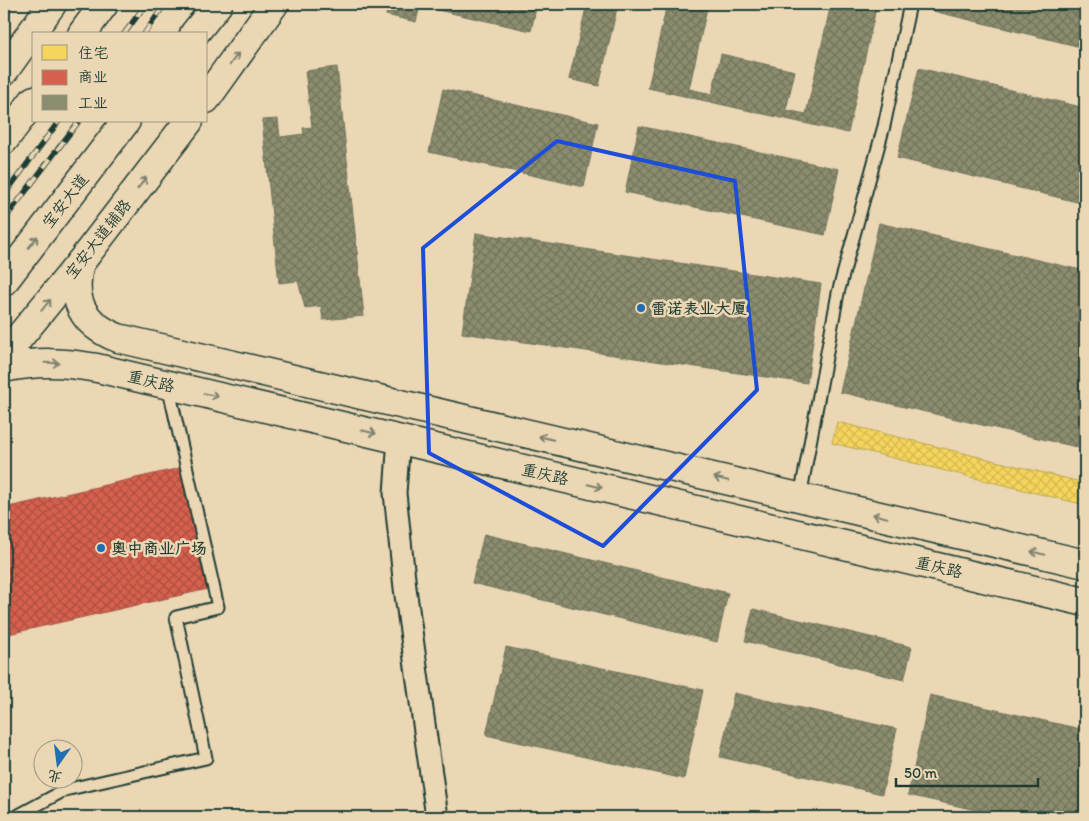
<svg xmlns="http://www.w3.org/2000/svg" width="1089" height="821" viewBox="0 0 1089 821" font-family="Itim,'LXGW WenKai TC',sans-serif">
<defs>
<pattern id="homes-cross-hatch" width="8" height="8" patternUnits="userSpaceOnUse" patternTransform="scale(1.25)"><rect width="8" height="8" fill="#f6d55c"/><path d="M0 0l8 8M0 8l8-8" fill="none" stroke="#d2b851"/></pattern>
<pattern id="shops-cross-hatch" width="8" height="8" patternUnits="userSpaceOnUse" patternTransform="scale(1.25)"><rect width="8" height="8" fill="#d6604d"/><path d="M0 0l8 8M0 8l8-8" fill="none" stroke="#ad5041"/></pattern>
<pattern id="industry-cross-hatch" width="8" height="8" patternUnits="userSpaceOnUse" patternTransform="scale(1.25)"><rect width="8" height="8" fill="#8c8c6e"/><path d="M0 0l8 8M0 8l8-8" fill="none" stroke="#72745b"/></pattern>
</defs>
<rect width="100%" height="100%" fill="#ecd7b5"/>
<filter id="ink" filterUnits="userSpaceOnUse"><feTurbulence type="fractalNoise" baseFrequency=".02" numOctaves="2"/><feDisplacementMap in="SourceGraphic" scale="10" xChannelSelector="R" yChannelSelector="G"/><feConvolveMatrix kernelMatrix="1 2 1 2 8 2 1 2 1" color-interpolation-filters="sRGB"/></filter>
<g filter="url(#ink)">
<polygon fill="url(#homes-cross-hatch)" stroke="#b6a750" points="837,422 1085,483 1085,505 832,443"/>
<polygon fill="url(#shops-cross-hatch)" stroke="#9f5646" points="180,468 208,589 4,635 4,508"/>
<g fill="url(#industry-cross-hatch)" stroke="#6b745d">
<polygon points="388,4 537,4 531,31 420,6 416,22 386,15"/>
<polygon points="587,4 618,4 599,86 569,79"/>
<polygon points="667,4 708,4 689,89 712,94 721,54 795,71 786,110 806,114 831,4 877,4 848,133 648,88"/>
<polygon points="931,4 1085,4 1085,48 929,10"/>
<polygon points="337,67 364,316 323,320 321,306 305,308 298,281 279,283 262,120 278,119 280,137 304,134 303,128 312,127 305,71"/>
<polygon points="919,68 1085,108 1085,204 897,158"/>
<polygon points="443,89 598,123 584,187 429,152"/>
<polygon points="639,126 839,169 825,235 625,192"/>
<polygon points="879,223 1085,271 1085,449 840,392"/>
<polygon points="476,233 821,284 807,383 462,333"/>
<polygon points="484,534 728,593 717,642 472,583"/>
<polygon points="753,609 912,647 904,680 745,641"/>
<polygon points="506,647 703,690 684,779 486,735"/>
<polygon points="734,693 897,729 882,794 720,757"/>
<polygon points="930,695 1085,730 1085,817 1007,817 908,795"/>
</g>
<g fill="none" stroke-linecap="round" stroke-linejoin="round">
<defs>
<g id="service">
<polyline points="800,497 838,293 884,126 910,4"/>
<polyline points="15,817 65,790 206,758 176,617 218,607 168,385"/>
</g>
<polyline id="minor" points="399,439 395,493 405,588 437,817"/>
<g id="secondary">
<polyline points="4,71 52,4"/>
<polyline points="206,99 274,4"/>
<path d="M80,263C70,299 82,324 118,338L1085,564"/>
<polyline points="4,356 80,263 189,121"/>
<path d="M4,368C37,361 63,362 97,368L1085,602"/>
</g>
<g id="primary">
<polyline points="82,34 104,4"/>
<polyline points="194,34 218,4"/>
<polyline points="4,140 34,100"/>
<polyline points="4,281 126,121"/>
</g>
</defs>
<use href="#service" stroke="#1f3d34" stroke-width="15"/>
<use href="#minor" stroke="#1f3d34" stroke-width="25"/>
<use href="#secondary" stroke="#1f3d34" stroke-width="31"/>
<use href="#primary" stroke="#1f3d34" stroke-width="31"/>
<use href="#service" stroke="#ecd7b5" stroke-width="11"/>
<use href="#minor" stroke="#ecd7b5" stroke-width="21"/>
<use href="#secondary" stroke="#ecd7b5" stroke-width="28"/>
<use href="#primary" stroke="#ecd7b5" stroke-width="28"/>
<defs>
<g id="rail">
<polyline points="124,34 146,4"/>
<polyline points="144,34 165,4"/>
<polyline points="4,195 59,121"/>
<polyline points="4,220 79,121"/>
</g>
</defs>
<use href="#rail" stroke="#1f3d34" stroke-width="5.5"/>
<use href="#rail" stroke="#ecd7b5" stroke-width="4" stroke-dasharray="11" stroke-linecap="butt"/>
</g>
<defs><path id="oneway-shaft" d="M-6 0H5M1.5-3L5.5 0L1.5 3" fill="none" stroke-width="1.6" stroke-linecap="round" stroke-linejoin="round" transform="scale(1.25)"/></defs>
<g stroke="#7b826e">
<use href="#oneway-shaft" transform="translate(234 59) rotate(-55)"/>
<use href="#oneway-shaft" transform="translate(142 183) rotate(-52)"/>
<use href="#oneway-shaft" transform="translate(33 242) rotate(-52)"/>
<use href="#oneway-shaft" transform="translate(46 305) rotate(-51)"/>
<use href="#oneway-shaft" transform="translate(52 363) rotate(1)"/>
<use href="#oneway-shaft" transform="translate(211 395) rotate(13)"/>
<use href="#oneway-shaft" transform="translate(369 432) rotate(13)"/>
<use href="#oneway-shaft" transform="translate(546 438) rotate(-167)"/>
<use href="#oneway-shaft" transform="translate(721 479) rotate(-167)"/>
<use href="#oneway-shaft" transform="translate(595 486) rotate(13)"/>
<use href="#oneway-shaft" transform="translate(880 516) rotate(-167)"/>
<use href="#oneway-shaft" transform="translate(1038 553) rotate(-167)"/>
</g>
</g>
<path fill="none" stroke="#1d4ed8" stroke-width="4" stroke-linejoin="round" d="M557,141L735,181L757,390L603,546L429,453L423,248Z"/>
<g fill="#1f6fb2" stroke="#ecd7b5" stroke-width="2">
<circle cx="641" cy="308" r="5"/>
<circle cx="101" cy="548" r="5"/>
</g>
<g text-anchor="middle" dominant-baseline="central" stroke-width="5" stroke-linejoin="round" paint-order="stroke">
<g font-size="16" fill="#1f3d34" stroke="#ecd7b5">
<text transform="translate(65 201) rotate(-52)">宝安大道</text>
<text transform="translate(98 239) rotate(-52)">宝安大道辅路</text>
<text transform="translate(151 381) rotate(14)">重庆路</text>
<text transform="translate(545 474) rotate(13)">重庆路</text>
<text transform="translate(939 567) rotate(13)">重庆路</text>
</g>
<g font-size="16" font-weight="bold" fill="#1f3d34" stroke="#ecd7b5" text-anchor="start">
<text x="651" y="308">雷诺表业大厦</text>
<text x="111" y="548">奥中商业广场</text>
</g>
</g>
<rect width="1089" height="821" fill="none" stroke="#ecd7b5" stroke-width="20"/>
<rect x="10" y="10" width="1069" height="801" fill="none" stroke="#1f3d34" stroke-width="2" filter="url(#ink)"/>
<rect x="32" y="32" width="175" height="90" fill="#ecd7b5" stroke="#9a9981"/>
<rect x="42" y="45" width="25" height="15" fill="#f6d55c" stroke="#9a9981"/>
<text x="78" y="58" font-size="15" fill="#1f3d34">住宅</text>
<rect x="42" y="70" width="25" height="15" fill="#d6604d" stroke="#9a9981"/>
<text x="78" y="82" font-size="15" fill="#1f3d34">商业</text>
<rect x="42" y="95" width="25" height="15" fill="#8c8c6e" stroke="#9a9981"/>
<text x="78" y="108" font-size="15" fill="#1f3d34">工业</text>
<g transform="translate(58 764) rotate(194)"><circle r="24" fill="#ecd7b5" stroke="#9a9981"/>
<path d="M0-4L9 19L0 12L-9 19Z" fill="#1f6fb2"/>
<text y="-8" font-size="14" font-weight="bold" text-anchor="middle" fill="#1f3d34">北</text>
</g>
<path d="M896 778v8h142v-8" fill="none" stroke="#1f3d34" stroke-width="2.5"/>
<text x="904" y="778" font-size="15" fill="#1f3d34" stroke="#ecd7b5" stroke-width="4" paint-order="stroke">50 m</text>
</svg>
